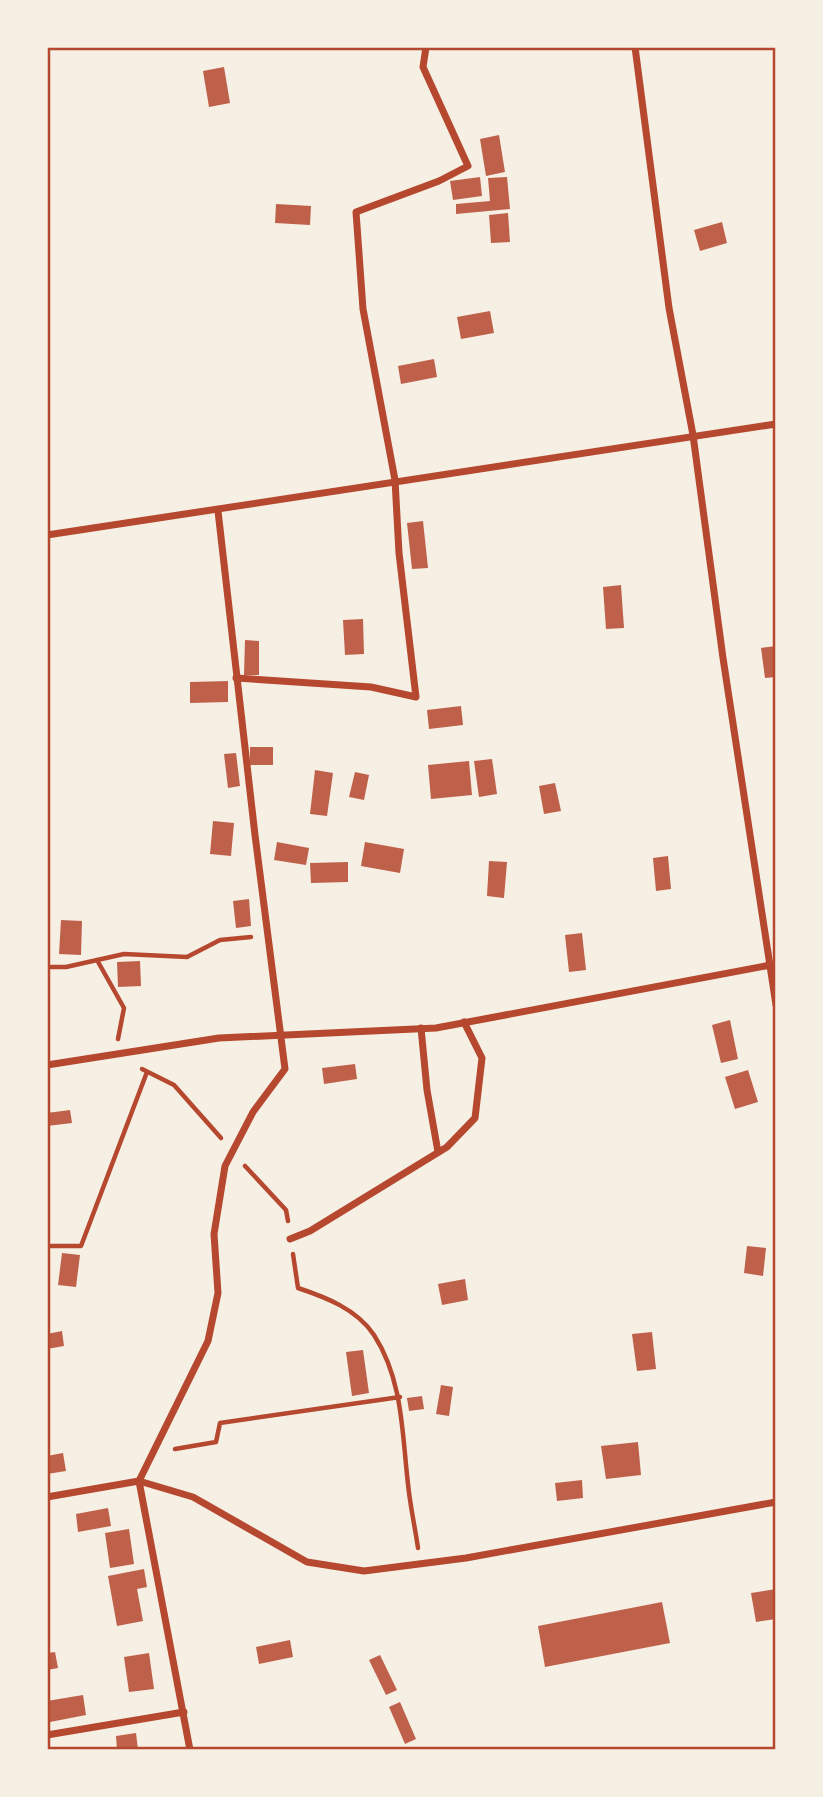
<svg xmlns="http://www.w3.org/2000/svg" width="823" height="1797" viewBox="0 0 823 1797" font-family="Cabin,sans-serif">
<rect width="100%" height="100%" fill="#f6efe4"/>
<g fill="#bf614a">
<polygon points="224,67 230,103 209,107 203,71"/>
<polygon points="499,135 505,172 486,176 480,139"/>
<polygon points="480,177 482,196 453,200 450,181"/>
<polygon points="507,177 510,209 456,214 456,204 490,201 488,178"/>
<polygon points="276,204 311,206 310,225 275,223"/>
<polygon points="508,213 510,242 491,243 489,215"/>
<polygon points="722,222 727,243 700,251 694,230"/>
<polygon points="490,311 494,333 461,339 457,317"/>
<polygon points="434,359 437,377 401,384 398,366"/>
<polygon points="423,521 428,568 412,569 407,523"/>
<polygon points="621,585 624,628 606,629 603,587"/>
<polygon points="363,619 364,654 345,655 343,620"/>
<polygon points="245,640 259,641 259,675 244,675"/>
<polygon points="776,646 776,677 765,678 761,648"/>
<polygon points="228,681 228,702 190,703 190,682"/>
<polygon points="461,706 463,725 429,729 427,710"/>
<rect x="250" y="747" width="23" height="18"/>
<polygon points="236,753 240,786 228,788 224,754"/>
<polygon points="492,759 497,794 479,797 474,761"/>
<polygon points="469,761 472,795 431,799 428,765"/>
<polygon points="315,770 333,773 327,816 310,814"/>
<polygon points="355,772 369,775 364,800 349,797"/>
<polygon points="555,783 561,811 544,814 539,786"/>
<polygon points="213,821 234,823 231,856 210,854"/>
<polygon points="277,842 309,848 306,865 274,860"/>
<polygon points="365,842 404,849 400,873 361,866"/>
<polygon points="668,856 671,889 656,891 653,858"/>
<polygon points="489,861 507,862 504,898 487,896"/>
<polygon points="348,862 348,882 311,883 310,863"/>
<polygon points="249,899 251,926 236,928 233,901"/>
<polygon points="61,920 82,921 81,955 59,954"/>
<polygon points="582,933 586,970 569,972 565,935"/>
<polygon points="140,961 141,986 118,987 117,962"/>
<polygon points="730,1020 738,1059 721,1063 712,1025"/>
<polygon points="355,1064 357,1079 324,1084 322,1068"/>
<polygon points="748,1070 758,1102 735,1109 725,1077"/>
<polygon points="70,1110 72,1123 47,1126 47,1113"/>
<polygon points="747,1246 766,1248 763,1276 744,1273"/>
<polygon points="62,1253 80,1255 76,1287 58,1285"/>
<polygon points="465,1279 468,1300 442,1305 438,1284"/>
<polygon points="62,1331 64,1346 47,1349 47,1334"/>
<polygon points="652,1332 656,1369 637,1371 632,1334"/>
<polygon points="363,1350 369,1393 352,1396 346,1352"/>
<polygon points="441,1385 453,1387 449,1416 436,1414"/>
<polygon points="422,1396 424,1409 409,1411 407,1398"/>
<polygon points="638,1442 641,1475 606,1479 601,1446"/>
<polygon points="63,1453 66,1471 47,1474 47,1456"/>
<polygon points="582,1480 583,1498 557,1501 555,1483"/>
<polygon points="108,1508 111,1526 78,1532 76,1514"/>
<polygon points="129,1529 134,1564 110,1568 105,1533"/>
<polygon points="144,1569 147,1587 137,1589 143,1621 117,1626 108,1576"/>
<polygon points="776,1589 776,1619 756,1622 751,1593"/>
<polygon points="662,1602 670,1643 545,1667 538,1626"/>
<polygon points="290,1640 293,1657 259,1664 256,1647"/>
<polygon points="55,1652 58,1668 47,1670 47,1653"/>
<polygon points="149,1653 154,1689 129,1692 124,1657"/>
<polygon points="380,1655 397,1690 386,1695 369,1660"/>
<polygon points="83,1695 86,1715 50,1722 47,1701"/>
<polygon points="400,1702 416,1739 405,1744 389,1707"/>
<polygon points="136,1733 138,1750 117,1750 116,1736"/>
</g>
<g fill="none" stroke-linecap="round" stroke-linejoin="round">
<g stroke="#b5482f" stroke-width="4.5">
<polyline points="97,960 124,1008 118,1039"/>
<polyline points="47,967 66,967 124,954 187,957 220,940 251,937"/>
<polyline points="142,1069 174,1085 221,1138"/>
<polyline points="245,1166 286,1210 288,1221"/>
<polyline points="47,1246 81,1246 147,1072"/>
<path d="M293,1254L298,1288C325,1297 357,1309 374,1335C403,1380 402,1433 408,1484C410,1505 415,1527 418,1548"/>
<polyline points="175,1449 216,1442 220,1423 400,1397"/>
</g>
<g stroke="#b5482f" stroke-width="7">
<polyline points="635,47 669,308 693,435 723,658 776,1005"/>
<polyline points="47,535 776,424"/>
<polyline points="236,678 371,687 416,697 399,553 395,480 363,309 356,212 439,181 468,166 423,67 426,47"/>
<polyline points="421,1028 427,1090 438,1152"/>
<polyline points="47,1065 219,1038 436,1028 776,964"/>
<polyline points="290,1239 310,1231 447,1147 475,1118 482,1058 464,1022"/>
<polyline points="47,1497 139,1481 193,1497 307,1562 364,1571 466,1558 776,1502"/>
<polyline points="47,1735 184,1712"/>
<polyline points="190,1750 139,1481 208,1341 218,1293 214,1234 225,1166 253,1112 285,1069 255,835 218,511"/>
</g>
</g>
<rect width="823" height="1797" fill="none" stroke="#f6efe4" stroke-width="98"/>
<rect x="49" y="49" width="725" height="1699" fill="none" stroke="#b5482f" stroke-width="2.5"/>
</svg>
